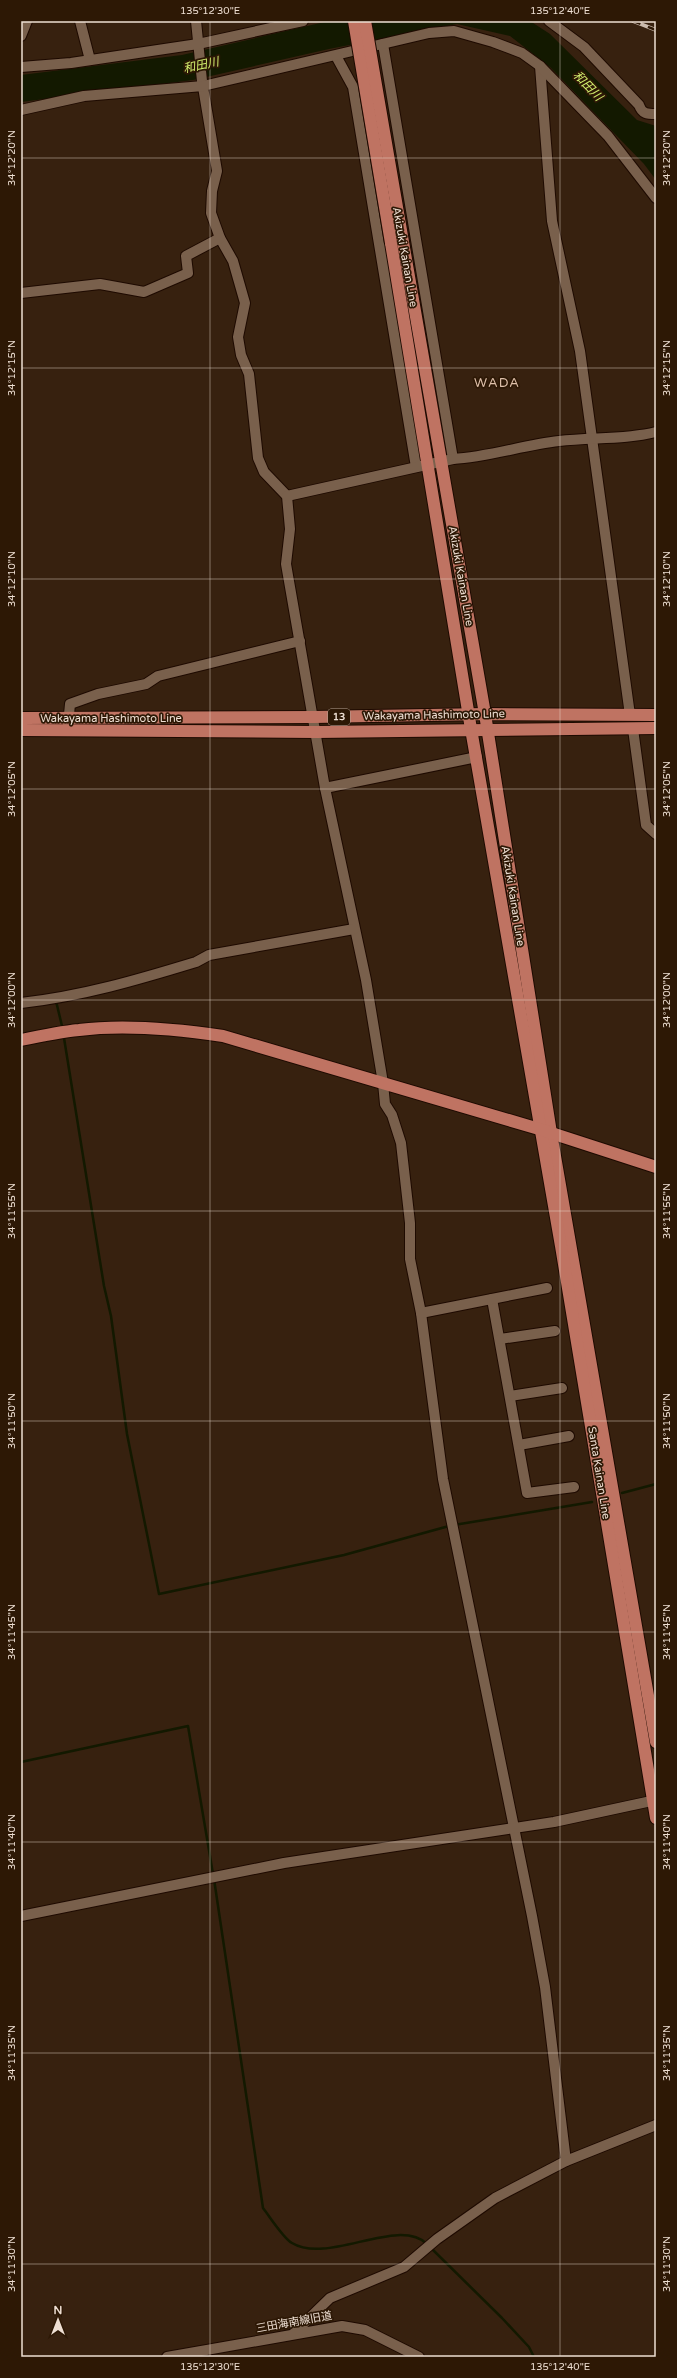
<svg xmlns="http://www.w3.org/2000/svg" width="677" height="2378" viewBox="0 0 677 2378" font-family="'Varela Round','Noto Sans JP',sans-serif">
<rect width="100%" height="100%" fill="#37210f"/>
<polygon fill="#131900" points="329,21 530,21 550,34 637,120 656,126 656,180 644,164 550,67 510,36 457,24 329,49 193,80 21,102 21,75 182,55"/>
<g fill="none" stroke-linecap="round" stroke-linejoin="round">
<g stroke="#131900" stroke-width="2.5">
<polyline points="56,1001 62,1026"/>
<polyline points="64,1038 104,1286 111,1316 127,1434 159,1594 344,1555 449,1526"/>
<polyline points="622,1493 656,1484"/>
<polyline points="454,1525 592,1502"/>
<polyline points="21,1762 188,1726 213,1874"/>
<path d="M214,1879L263,2208C270,2217 283,2238 292,2243C328,2265 398,2216 427,2244"/>
<polyline points="430,2247 502,2318 529,2347 534,2357"/>
</g>
<defs>
<g id="minor">
<polyline points="80,21 90,60"/>
<polyline points="196,21 202,81 217,171 212,191 211,213 220,238 233,261 245,303 238,337 241,355 249,374 258,458 264,472 287,496 290,529 286,564 325,788 366,980 383,1083 385,1104 392,1115 401,1143 410,1223 410,1259 421,1313 443,1479 532,1916 545,1987 566,2161"/>
<path d="M549,21L584,47L639,105C642,114 647,114 656,114"/>
<polyline points="21,36 27,21"/>
<polyline points="383,44 453,459"/>
<polyline points="336,56 353,87 416,467"/>
<polyline points="540,66 552,221 580,351 630,715"/>
<polyline points="21,67 71,63 198,44 303,21"/>
<polyline points="21,110 84,96 203,86 429,33 454,31 493,42 522,53 540,66 608,136 656,198"/>
<polyline points="21,293 100,284 144,292 188,273 186,256 220,238"/>
<path d="M287,496L453,459C489,457 523,445 559,441C591,437 624,440 656,432"/>
<polyline points="68,725 70,704 98,694 146,684 158,676 300,641"/>
<polyline points="633,729 646,825 656,834"/>
<polyline points="325,788 477,757"/>
<path d="M21,1003C83,996 137,980 196,962L209,955L354,929"/>
<polyline points="492,1299 527,1493 574,1487"/>
<polyline points="421,1313 547,1288"/>
<polyline points="500,1339 555,1331"/>
<polyline points="510,1396 562,1388"/>
<polyline points="519,1445 569,1436"/>
<polyline points="21,1916 284,1863 554,1822 656,1800"/>
<polyline points="294,2333 330,2298 404,2267 437,2239 495,2198 566,2161 656,2125"/>
<polyline points="167,2357 342,2326 365,2330 419,2357"/>
</g>
<g id="major">
<polyline points="403,242 485,714 551,1133 656,1742"/>
<polyline points="391,243 471,729 561,1246 656,1818"/>
<polyline points="21,718 314,717 485,714 656,715"/>
<polyline points="21,730 316,732 656,728"/>
<path d="M21,1040C40,1036 59,1032 79,1030C126,1024 176,1029 223,1036L539,1129L656,1167"/>
</g>
</defs>
<use href="#minor" stroke="#1e0a00" stroke-width="12"/>
<use href="#major" stroke="#1e0a00" stroke-width="14"/>
<use href="#minor" stroke="#79604c" stroke-width="10"/>
<use href="#major" stroke="#bf7362" stroke-width="12"/>
<defs>
<polyline id="rail" points="633,21 656,30"/>
</defs>
<use href="#rail" stroke="#cabaad" stroke-width="4"/>
<use href="#rail" stroke="#2d1805" stroke-width="2.5" stroke-dasharray="8" stroke-linecap="butt"/>
<defs>
<g id="major-bridge">
<polyline points="354,21 391,243"/>
<polyline points="365,21 403,242"/>
</g>
</defs>
<use href="#major-bridge" stroke="#1e0a00" stroke-width="14" stroke-linecap="butt"/>
<use href="#major-bridge" stroke="#bf7362" stroke-width="12"/>
</g>
<path fill="none" stroke="#eedfd3" stroke-width="1" stroke-opacity="0.45" d="M210,21V2357M560,21V2357M21,158H656M21,368H656M21,579H656M21,789H656M21,1000H656M21,1211H656M21,1421H656M21,1632H656M21,1842H656M21,2053H656M21,2264H656"/>
<g text-anchor="middle" dominant-baseline="central" stroke-width="3.5" stroke-linejoin="round" paint-order="stroke">
<rect fill="#2d1805" stroke="#b4a395" stroke-width="1" x="328" y="709" width="22" height="16" rx="3"/>
<g font-size="10" font-weight="bold" fill="#eedfd3">
<text x="339" y="717">13</text>
</g>
<g font-size="11" fill="#eedfd3" stroke="#2d1805">
<text transform="translate(405 257) rotate(80)">Akizuki Kainan Line</text>
<text transform="translate(461 576) rotate(80)">Akizuki Kainan Line</text>
<text transform="translate(434 715) rotate(-1)">Wakayama Hashimoto Line</text>
<text x="111" y="718">Wakayama Hashimoto Line</text>
<text transform="translate(513 896) rotate(81)">Akizuki Kainan Line</text>
<text transform="translate(599 1473) rotate(81)">Santa Kainan Line</text>
<text transform="translate(294 2322) rotate(-10)">三田海南線旧道</text>
</g>
<g font-size="12" font-style="italic" fill="#d1ed6d" stroke="#2d1805">
<text transform="translate(201 65) rotate(-12)">和田川</text>
<text transform="translate(588 86) rotate(46)">和田川</text>
</g>
<g font-size="13" letter-spacing="1" fill="#dfc1ab" stroke="#2d1805">
<text x="497" y="383">WADA</text>
</g>
</g>
<rect width="677" height="2378" fill="none" stroke="#2d1805" stroke-width="44"/>
<g transform="translate(58 2320)" stroke="#2d1805" stroke-width="3" paint-order="stroke">
<path d="M0-3L7 15L0 10L-7 15Z" fill="#eedfd3"/>
<text y="-6" font-size="11" font-weight="bold" text-anchor="middle" fill="#eedfd3">N</text>
</g>
<rect x="22" y="22" width="633" height="2334" fill="none" stroke="#eedfd3" stroke-width="1.5"/>
<g font-size="10" text-anchor="middle" fill="#eedfd3">
<text x="210" y="14">135°12'30"E</text>
<text x="560" y="14">135°12'40"E</text>
<text transform="translate(11 158) rotate(-90)" y="4">34°12'20"N</text>
<text transform="translate(666 158) rotate(-90)" y="4">34°12'20"N</text>
<text transform="translate(11 368) rotate(-90)" y="4">34°12'15"N</text>
<text transform="translate(666 368) rotate(-90)" y="4">34°12'15"N</text>
<text transform="translate(11 579) rotate(-90)" y="4">34°12'10"N</text>
<text transform="translate(666 579) rotate(-90)" y="4">34°12'10"N</text>
<text transform="translate(11 789) rotate(-90)" y="4">34°12'05"N</text>
<text transform="translate(666 789) rotate(-90)" y="4">34°12'05"N</text>
<text transform="translate(11 1000) rotate(-90)" y="4">34°12'00"N</text>
<text transform="translate(666 1000) rotate(-90)" y="4">34°12'00"N</text>
<text transform="translate(11 1211) rotate(-90)" y="4">34°11'55"N</text>
<text transform="translate(666 1211) rotate(-90)" y="4">34°11'55"N</text>
<text transform="translate(11 1421) rotate(-90)" y="4">34°11'50"N</text>
<text transform="translate(666 1421) rotate(-90)" y="4">34°11'50"N</text>
<text transform="translate(11 1632) rotate(-90)" y="4">34°11'45"N</text>
<text transform="translate(666 1632) rotate(-90)" y="4">34°11'45"N</text>
<text transform="translate(11 1842) rotate(-90)" y="4">34°11'40"N</text>
<text transform="translate(666 1842) rotate(-90)" y="4">34°11'40"N</text>
<text transform="translate(11 2053) rotate(-90)" y="4">34°11'35"N</text>
<text transform="translate(666 2053) rotate(-90)" y="4">34°11'35"N</text>
<text transform="translate(11 2264) rotate(-90)" y="4">34°11'30"N</text>
<text transform="translate(666 2264) rotate(-90)" y="4">34°11'30"N</text>
<text x="210" y="2370">135°12'30"E</text>
<text x="560" y="2370">135°12'40"E</text>
</g>
</svg>
